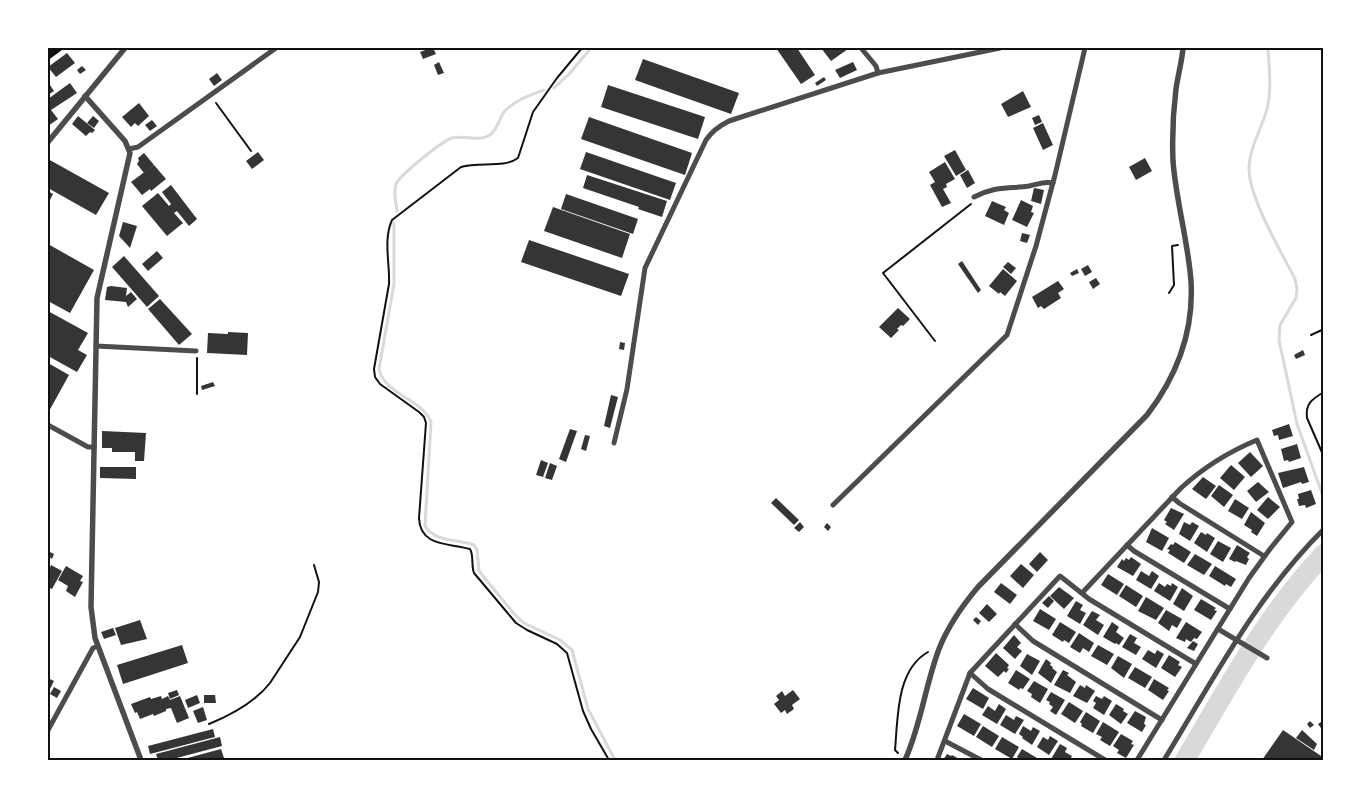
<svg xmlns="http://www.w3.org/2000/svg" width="1371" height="808" viewBox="0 0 1371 808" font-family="'Space Grotesk',sans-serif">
<rect width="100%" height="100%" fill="#fff"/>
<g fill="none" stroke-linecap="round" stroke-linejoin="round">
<g stroke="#d9d9d9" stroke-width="3">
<path d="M1268,48C1269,67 1272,89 1267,109C1262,128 1250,146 1249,167C1248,197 1281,251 1295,279L1297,289L1296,298L1280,325L1279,340L1297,424L1324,499"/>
<polyline points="554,88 570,73 591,48"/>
<path d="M397,211C396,203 393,192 396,184C400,175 442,141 452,138C464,135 479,142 490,135C497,130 499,119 504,112C513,101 531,95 544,90"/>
<path d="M394,223V284L379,369C385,395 421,398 431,422L425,526C434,542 458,539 474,545L477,550L479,571L515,615L524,623L560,640L572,650L588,709L615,760"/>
</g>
<path stroke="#d9d9d9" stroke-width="20" d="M1185,760C1227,689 1266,615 1324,554"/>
</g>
<g fill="#353535">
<polygon points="431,48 433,48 436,54 423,59 420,52"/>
<polygon points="776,48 797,48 815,75 801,84"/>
<polygon points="821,48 846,48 848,49 831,61"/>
<polygon points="67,53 75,63 56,77 48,67"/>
<polygon points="643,59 739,93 731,114 635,80"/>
<polygon points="439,62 444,73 438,75 434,65"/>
<polygon points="853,62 857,70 840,78 835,70"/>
<polygon points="82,66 86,70 80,74 77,70"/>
<polygon points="217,73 222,80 214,86 209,79"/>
<polygon points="824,77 826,80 817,86 815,83"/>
<polygon points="70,83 77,93 51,110 58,119 48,126 48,99"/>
<polygon points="50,85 54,91 48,95 48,87"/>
<polygon points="608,85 705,117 698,139 601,107"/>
<polygon points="1023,91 1031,107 1008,117 1001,104"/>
<polygon points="139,103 149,116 138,126 135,123 131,127 122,117"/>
<polygon points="1039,115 1042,122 1035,125 1032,118"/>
<polygon points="78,116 95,130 92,133 90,132 86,136 72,124"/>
<polygon points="93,116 99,121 94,128 87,123"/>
<polygon points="589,117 692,153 685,175 581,139"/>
<polygon points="152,120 157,126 150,131 145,125"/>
<polygon points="1043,123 1053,145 1043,150 1033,128"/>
<polygon points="955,150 966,170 956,176 944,156"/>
<polygon points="258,152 264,160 252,169 246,161"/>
<polygon points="586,152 676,183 670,200 580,169"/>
<polygon points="144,153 154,165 144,173 137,164 139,161 138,158"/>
<polygon points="1145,158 1152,171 1136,180 1129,167"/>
<polygon points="48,159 109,193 96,215 48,188"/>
<polygon points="945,162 955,179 946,184 947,187 943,189 951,203 942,207 930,185 935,182 929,172"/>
<polygon points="154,165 166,179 151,191 150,189 142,195 131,182"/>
<polygon points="968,170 975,183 967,188 960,175"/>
<polygon points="587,175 667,201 662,217 638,209 639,207 583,188"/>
<polygon points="171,185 197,219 189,226 177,211 174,213 183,223 167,236 142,206 158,193 169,206 171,204 162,192"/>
<polygon points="1034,188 1044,190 1041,204 1031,201"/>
<polygon points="48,191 53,194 48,204"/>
<polygon points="566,194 638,219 633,234 561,209"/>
<polygon points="1021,200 1033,206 1031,212 1034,213 1027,227 1012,220"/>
<polygon points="992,201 1006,207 1004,210 1009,213 1004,225 985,216"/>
<polygon points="553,207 630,234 622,258 544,231"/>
<polygon points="123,222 137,226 130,248 119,236"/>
<polygon points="1022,233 1030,235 1027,243 1020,241"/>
<polygon points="529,240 629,274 621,296 521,262"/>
<polygon points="48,244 94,270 70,313 48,301"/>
<polygon points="157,251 163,258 148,271 142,264"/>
<polygon points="124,256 159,296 147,307 112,267"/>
<polygon points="962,261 981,290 978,293 958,264"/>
<polygon points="1008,262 1016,268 1011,274 1003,267"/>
<polygon points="1088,265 1092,272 1085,276 1081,269"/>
<polygon points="1003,269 1017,281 1005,296 1000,292 999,294 989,286"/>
<polygon points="1077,269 1079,273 1072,276 1070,273"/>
<polygon points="1096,278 1100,284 1093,289 1089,282"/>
<polygon points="1058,281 1064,289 1058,293 1061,298 1044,309 1041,306 1038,308 1032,297"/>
<polygon points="111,286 127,288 126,296 131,292 137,299 128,307 126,302 105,300 107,287"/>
<polygon points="160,299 192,334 179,345 148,309"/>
<polygon points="898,308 910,319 903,326 901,325 897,329 899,330 891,338 879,327"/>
<polygon points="48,311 88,333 78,350 87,355 77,372 48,356"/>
<polygon points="228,332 248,333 247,355 207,353 208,333 228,334"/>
<polygon points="620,342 625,343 624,350 619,349"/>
<polygon points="1303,350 1305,355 1296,359 1294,355"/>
<polygon points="48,363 69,375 48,413"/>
<polygon points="213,382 215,386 202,390 201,386"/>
<polygon points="611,395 618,397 610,428 604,426"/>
<polygon points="1289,424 1293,436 1279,440 1278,435 1274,436 1272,430"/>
<polygon points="570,429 577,431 566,462 559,459"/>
<polygon points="102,431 146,433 144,461 135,461 135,452 112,452 112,448 102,448"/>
<polygon points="585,435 590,436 586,451 581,449"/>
<polygon points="1297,444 1301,458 1289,462 1288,460 1284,461 1281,449"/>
<polygon points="1250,452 1263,466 1251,477 1238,463"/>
<polygon points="541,460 548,463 543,477 536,475"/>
<polygon points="550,463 557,466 552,480 545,478"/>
<polygon points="1231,465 1245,477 1234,490 1220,478"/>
<polygon points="100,467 136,467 136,479 100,478"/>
<polygon points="1304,467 1309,482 1302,484 1301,482 1283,488 1278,473"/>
<polygon points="1203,477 1216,486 1206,499 1192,489"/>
<polygon points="1258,482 1269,492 1256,502 1247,491"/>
<polygon points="1219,485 1233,495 1224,507 1211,496"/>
<polygon points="1311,490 1316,504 1306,508 1305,505 1299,506 1297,499 1299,499 1298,494"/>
<polygon points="1268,497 1280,507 1268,519 1257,510"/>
<polygon points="776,498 799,520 794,525 771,503"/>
<polygon points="1235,499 1249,508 1242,519 1228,511"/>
<polygon points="1171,508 1184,514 1174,530 1165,524 1167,522 1164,520"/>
<polygon points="1251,512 1265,523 1257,536 1251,532 1252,530 1244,525"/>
<polygon points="800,522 804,527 799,532 794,528"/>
<polygon points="1184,522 1190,525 1192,522 1199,526 1190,541 1179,534"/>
<polygon points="827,523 831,527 828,531 824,527"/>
<polygon points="1152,528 1169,538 1162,551 1146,542"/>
<polygon points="1201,532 1206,535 1207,533 1215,538 1207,552 1194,543"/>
<polygon points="1218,541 1231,548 1223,562 1210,554"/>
<polygon points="1175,542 1191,552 1184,563 1168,553 1170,550 1167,549 1171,544 1173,545"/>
<polygon points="1237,545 1250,553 1247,557 1249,559 1246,565 1236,561 1235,562 1229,559"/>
<polygon points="48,551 54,554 52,559 48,556"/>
<polygon points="1040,552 1048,560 1037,572 1029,564"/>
<polygon points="1195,554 1212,564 1204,575 1187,565"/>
<polygon points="1131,557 1141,564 1133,576 1117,567 1122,559 1124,561 1126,558 1129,560"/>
<polygon points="1021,564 1034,575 1023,588 1010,576"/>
<polygon points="51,565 62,571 52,589 48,587 48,572"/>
<polygon points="66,566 83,576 80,581 83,582 75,597 66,591 68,586 58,580"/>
<polygon points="1215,566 1236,579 1231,587 1226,584 1225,586 1209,576"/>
<polygon points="1141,571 1149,576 1152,571 1159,576 1151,589 1136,580"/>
<polygon points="1108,574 1124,584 1117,595 1101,585"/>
<polygon points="1001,583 1017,595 1010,604 994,592"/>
<polygon points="1159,583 1165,587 1167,584 1171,586 1172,583 1178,587 1170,601 1154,591"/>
<polygon points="1126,585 1143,596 1136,607 1119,596"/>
<polygon points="1059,587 1074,598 1064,609 1050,596"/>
<polygon points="1182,588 1193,596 1184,611 1173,604"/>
<polygon points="1049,596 1054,601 1048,608 1042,603"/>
<polygon points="1146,597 1164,608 1156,620 1138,611"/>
<polygon points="1201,599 1216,608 1214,610 1217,611 1211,620 1194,610"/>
<polygon points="1076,601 1083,605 1080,610 1086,613 1080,624 1067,616"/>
<polygon points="987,604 997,614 989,622 979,613"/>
<polygon points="1040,609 1056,619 1049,630 1033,621"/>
<polygon points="1166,610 1182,619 1177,628 1172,625 1169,631 1158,623"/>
<polygon points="1092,611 1100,615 1096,620 1104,625 1098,635 1083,625"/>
<polygon points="976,617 981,621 978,625 973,620"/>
<polygon points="140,620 147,639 121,645 115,628"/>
<polygon points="1060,622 1076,632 1069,643 1064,640 1063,642 1052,635"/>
<polygon points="1112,622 1119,627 1116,632 1124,638 1119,645 1116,643 1115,644 1103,637"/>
<polygon points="1186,622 1202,632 1197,639 1194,638 1191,642 1186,639 1185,642 1176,638"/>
<polygon points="113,628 116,635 104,639 101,632"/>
<polygon points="1079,633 1094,643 1089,652 1083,648 1080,653 1070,647"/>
<polygon points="1130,634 1137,638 1134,643 1141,647 1136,655 1122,647"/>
<polygon points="1014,635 1021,643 1017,647 1022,651 1015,659 1003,648"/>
<polygon points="1193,641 1198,644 1194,651 1187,648"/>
<polygon points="182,645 188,663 123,684 117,665"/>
<polygon points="1098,645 1114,654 1107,665 1091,656"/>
<polygon points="1148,650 1155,654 1157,650 1164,654 1156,668 1142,659"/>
<polygon points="996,653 1009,665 1007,668 1009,669 1006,673 1004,671 998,677 985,666"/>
<polygon points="1027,654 1040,661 1032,675 1020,666"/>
<polygon points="1169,655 1180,662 1178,665 1182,667 1175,677 1161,668"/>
<polygon points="1118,656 1132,664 1124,678 1111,668"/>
<polygon points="1046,659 1051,663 1050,665 1053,667 1052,668 1057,672 1051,683 1038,673"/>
<polygon points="1135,667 1152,677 1145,688 1128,678"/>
<polygon points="1016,670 1030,679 1023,689 1020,688 1019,690 1008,683"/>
<polygon points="1063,670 1069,673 1067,675 1076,682 1070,693 1054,685"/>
<polygon points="48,678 54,681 48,693"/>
<polygon points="1154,679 1169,688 1167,690 1169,691 1163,700 1148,690"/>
<polygon points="1034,681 1048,689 1040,703 1031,697 1032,694 1027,691"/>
<polygon points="1080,685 1085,688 1086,685 1095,691 1087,703 1073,696"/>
<polygon points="54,687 61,691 57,698 50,694"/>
<polygon points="973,688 989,698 983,709 966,699"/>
<polygon points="177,690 179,695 170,699 168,693"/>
<polygon points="793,690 800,699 792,705 794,709 787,714 785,710 781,713 774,704 779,700 776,696 782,691 785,696"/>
<polygon points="1051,692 1065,700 1056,715 1050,711 1053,707 1049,704 1050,702 1046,700"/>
<polygon points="197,695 200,703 188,708 185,700"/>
<polygon points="204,695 215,695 216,703 204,703"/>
<polygon points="161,696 162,699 168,696 170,700 180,696 189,718 177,723 171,708 166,709 166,711 154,716 153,714 140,719 137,712 135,713 131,704 150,697 151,699"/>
<polygon points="1096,696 1102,699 1104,696 1112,701 1104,715 1093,708 1096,703 1093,701"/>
<polygon points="1069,702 1083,711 1075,723 1061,714"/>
<polygon points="999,704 1006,709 997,724 982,715 988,706 995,711"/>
<polygon points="1116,704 1124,709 1123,711 1128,714 1121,724 1109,715"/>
<polygon points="203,707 207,720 198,723 193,711"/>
<polygon points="1135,711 1146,717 1144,724 1146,725 1142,732 1127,723"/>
<polygon points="1086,712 1100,721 1093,733 1081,726 1082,724 1080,722"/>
<polygon points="964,714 981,724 974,736 957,726"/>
<polygon points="1006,715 1014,720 1016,716 1024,720 1015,734 1000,725"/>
<polygon points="1324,720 1324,732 1318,724"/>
<polygon points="1310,721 1314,725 1310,728 1307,724"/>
<polygon points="1103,722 1119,732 1110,746 1100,740 1102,737 1096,734"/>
<polygon points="983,726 999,736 992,747 976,737"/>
<polygon points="1023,726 1031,731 1033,727 1040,731 1032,745 1022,738 1023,737 1019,734"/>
<polygon points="213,729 215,737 150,754 148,746"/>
<polygon points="1283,730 1324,758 1324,760 1262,760"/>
<polygon points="1302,730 1317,744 1314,750 1296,738"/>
<polygon points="1121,734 1133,741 1131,744 1134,745 1126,758 1117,753 1119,750 1113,746"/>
<polygon points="1050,736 1058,741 1049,755 1037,747 1043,737 1048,740"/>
<polygon points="220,737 222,746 169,760 158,760 156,754"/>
<polygon points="1002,737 1019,747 1012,759 995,749"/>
<polygon points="1060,744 1067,748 1065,752 1072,756 1070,760 1053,760 1051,759"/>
<polygon points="221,749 224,758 214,760 180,760"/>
<polygon points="1022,749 1037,758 1035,760 1018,760 1019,759 1017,757"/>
<polygon points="947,754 951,756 952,755 961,760 943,760"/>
</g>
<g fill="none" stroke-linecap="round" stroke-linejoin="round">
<g stroke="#111" stroke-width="2">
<path d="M582,48L557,78L533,112L518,158C503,169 479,161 461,167L392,220C383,240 390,263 389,284L374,369L375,377L380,384L419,412L424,417L426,423L419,518C420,547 449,543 470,549C474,555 471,566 474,573L516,623L527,630L557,644L567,653L583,711L591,729L609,760"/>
<polyline points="216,103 251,151"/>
<polyline points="1169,293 1174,285 1172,246 1178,245"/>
<polyline points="1311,335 1324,329"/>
<polyline points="935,341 883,273 971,204"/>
<polyline points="197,358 197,394"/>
<path d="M1324,392C1312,399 1305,404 1307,418L1324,457"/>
<path d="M209,724C231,715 256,701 270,683L300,637L318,592L319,582L314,565"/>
<path d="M898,753L895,750C898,718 896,670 928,652"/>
</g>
<g stroke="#4c4c4c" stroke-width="5">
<polyline points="861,48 876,66 878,73"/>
<polyline points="129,149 138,147 276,48"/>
<path d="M974,197C994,186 1008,189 1029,186C1038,184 1045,181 1053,183"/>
<polyline points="96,346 196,351"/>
<polyline points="48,425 88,447 94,447"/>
<path d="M614,443L627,389L645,268L706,140C712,131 719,126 729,121L878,73L1000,48"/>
<polyline points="1172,497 1179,503 1264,556"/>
<polyline points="833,505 1007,335 1036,246 1055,175 1085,48"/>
<polyline points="1127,545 1134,551 1230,609"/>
<path d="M1082,593L1181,488C1204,467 1228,452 1257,440L1292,522L1270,549L1249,578L1137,760"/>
<polyline points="1015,624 1033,641 1162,720"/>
<polyline points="1218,629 1267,658"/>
<polyline points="970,673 988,689 1105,760"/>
<polyline points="48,730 93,648 98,646"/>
<polyline points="945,741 981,760"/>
<polyline points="937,760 970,673 1060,576 1089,599 1196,664"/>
<path d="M1164,760C1213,680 1256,596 1324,529"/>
</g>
<g stroke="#4c4c4c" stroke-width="5.5">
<polyline points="85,96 125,141 130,153 97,298 91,607 95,638 141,760"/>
<polyline points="48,142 125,48"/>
<path d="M905,760C921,725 925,686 939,649C948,626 962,606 978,587L1147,415C1176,377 1194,331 1191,281C1188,241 1176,201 1173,161C1172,137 1173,113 1176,89C1178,75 1182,61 1183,48"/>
</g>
<polyline stroke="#111" stroke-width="7" points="48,56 59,48"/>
</g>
<rect width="1371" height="808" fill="none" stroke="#ffffff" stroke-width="98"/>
<rect x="49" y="49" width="1273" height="710" fill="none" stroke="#111" stroke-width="2"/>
</svg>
